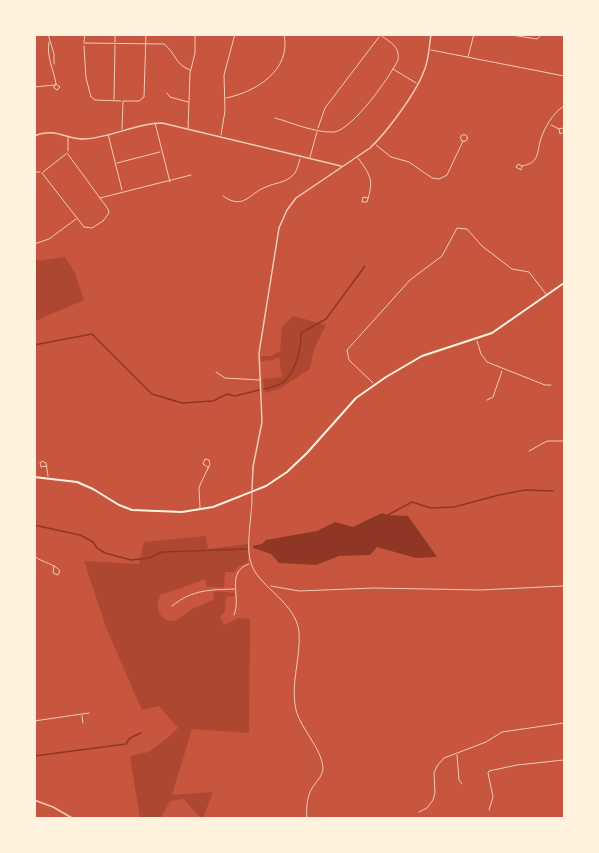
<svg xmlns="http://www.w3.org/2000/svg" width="599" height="853" viewBox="0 0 599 853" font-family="Raleway,sans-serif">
<rect width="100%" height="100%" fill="#c8553d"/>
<g fill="#ae4732">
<polygon points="65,257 75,273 84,300 35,321 35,261"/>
<polygon points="293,316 326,325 314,349 310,369 279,389 265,393 263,379 282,377 279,357 273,360 261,361 261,356 271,356 280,351 282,327"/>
<path d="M206,536L208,549L248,544V562L238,567L234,572H225L224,587H207L205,579L176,590L161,594C156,605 156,614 168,621L177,620L190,610L213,600L214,591L234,593V596L226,597L225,611L220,617L224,625L239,618L250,619L249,733L192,729L172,795L213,792L203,818H200L184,799L170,801L161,818H140L130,757C137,753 144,754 150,751C160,744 169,737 178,728L159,706L142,710L107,630L84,561L139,564L144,542Z"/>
</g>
<polygon fill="#8f3625" points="382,513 387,515 408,516 437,557 416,558 377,547 370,555 339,556 316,565 279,563 271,554 253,548 253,546 262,544 266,540 317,531 335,522 353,527"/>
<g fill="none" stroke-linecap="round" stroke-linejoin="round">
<g stroke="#8f3625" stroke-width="1.5">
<polyline points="34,345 92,334 152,394 182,403 213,401 227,394 235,396 259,390"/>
<path d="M264,389C269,388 277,386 282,383C296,374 301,348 301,333L326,319L365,266"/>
<polyline points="386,516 412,502 431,508 454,507 499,495 525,490 553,491"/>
<polyline points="34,525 80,535 93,542 97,548 105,553 131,560 149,558 162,552 247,549"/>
<polyline points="34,756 126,744 130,738 141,733"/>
</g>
<g stroke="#f1ccb7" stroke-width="1">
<polyline points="48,34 54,54 54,64"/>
<polyline points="505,34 537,39 542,34"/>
<path d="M49,42C46,57 54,70 56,84"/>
<polyline points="84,42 85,34"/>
<polyline points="115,42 115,34"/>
<path d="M84,43L164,44C176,53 174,64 190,70"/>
<polyline points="84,46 86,78 91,97 95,100 121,101"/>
<polyline points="431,50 564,76"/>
<polyline points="468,57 474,34"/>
<polyline points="393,69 416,83"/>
<polygon points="56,84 60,87 57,90 54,88"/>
<polyline points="34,87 55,85"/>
<polyline points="167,93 170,97 188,102"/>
<path d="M226,98C256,92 292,70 284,34"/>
<polyline points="114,99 115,45"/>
<path d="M275,118C293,123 315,133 334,132C352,130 390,77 398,60C400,45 389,42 379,34"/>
<polyline points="155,123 170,182"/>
<polyline points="551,125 559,129 563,128 564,132 560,134 559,129"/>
<polyline points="188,128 190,73 195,53 195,34"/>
<polyline points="318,128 325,108 379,37"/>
<polyline points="122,129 123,101 139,101 144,97 146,34"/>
<polyline points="108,134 122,190"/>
<circle cx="464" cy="138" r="3.5"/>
<polyline points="221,135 225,111 224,75 235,34"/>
<polyline points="68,137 68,151"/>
<polyline points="376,145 391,157 409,162 432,178 439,179 447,175 463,141"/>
<polyline points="310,157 317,132"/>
<path d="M358,158C371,176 374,180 367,202H362L363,197L368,198"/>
<polyline points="117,163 160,152"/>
<path d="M522,166L518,164L516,167L521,170L522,166C538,163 537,155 540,142C543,130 553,112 564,106"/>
<polyline points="34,172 40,172"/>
<polyline points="43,172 66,154"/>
<polyline points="42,173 84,227 92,228 103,221 109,213 108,209 67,153"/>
<path d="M223,196C244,211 249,193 266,187C274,183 285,183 292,176C297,172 298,165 300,159"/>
<polyline points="100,198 191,175"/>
<polyline points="34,244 49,239 76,219"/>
<polyline points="477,341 481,354 487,362 545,385 551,385"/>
<polyline points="216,372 225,378 260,380"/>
<polyline points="373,383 349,360 347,350 410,280 442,256 457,228 467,229 482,246 512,269 529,272 546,294"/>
<polyline points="487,400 493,397 502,371"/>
<polyline points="529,451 547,441 564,441"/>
<polyline points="47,466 41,467 40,463 42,461 46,463 48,476"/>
<path d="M252,493C253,514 244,548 252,566C261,588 296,603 299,632C301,658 290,684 296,710C301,729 322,749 323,768C323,777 314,783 310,792C307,800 306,809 307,818"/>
<polyline points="200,508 199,488 200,485 210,464 209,460 205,459 203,464 209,468"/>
<path d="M34,556C43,563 55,564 60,571L58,575L53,573L54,566"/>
<polyline points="271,586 299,591 374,588 480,590 564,586"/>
<path d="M172,606C193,589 210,590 235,589"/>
<path d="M234,615C242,597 225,572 249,564"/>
<polyline points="82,716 83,723"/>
<polyline points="34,721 89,713"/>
<polyline points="457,755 459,780 462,784"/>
<polyline points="489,810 493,797 488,773 489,771 517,765 564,760"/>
<polyline points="419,812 427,808 433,800 435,793 434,773 437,766 444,758 486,742 502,732 564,723"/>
<polyline points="177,818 182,818"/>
</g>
<g stroke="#f1ccb7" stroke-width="1.5">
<path d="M34,136C55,127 65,139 84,139C111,138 136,123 162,123L341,166"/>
<path d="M252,490L253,467L262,422L259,353L279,228L287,210L296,198L370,148C387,132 416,93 424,71C429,60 429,47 431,34"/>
<polyline points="34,800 53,807 72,818"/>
</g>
<polyline stroke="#fff3e0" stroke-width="2" points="34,477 77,482 93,489 119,505 132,510 182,512 213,507 266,486 287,472 307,453 356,398 386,377 422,356 492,333 564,283"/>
</g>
<rect width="599" height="853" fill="none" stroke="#fff3e0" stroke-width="72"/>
</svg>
